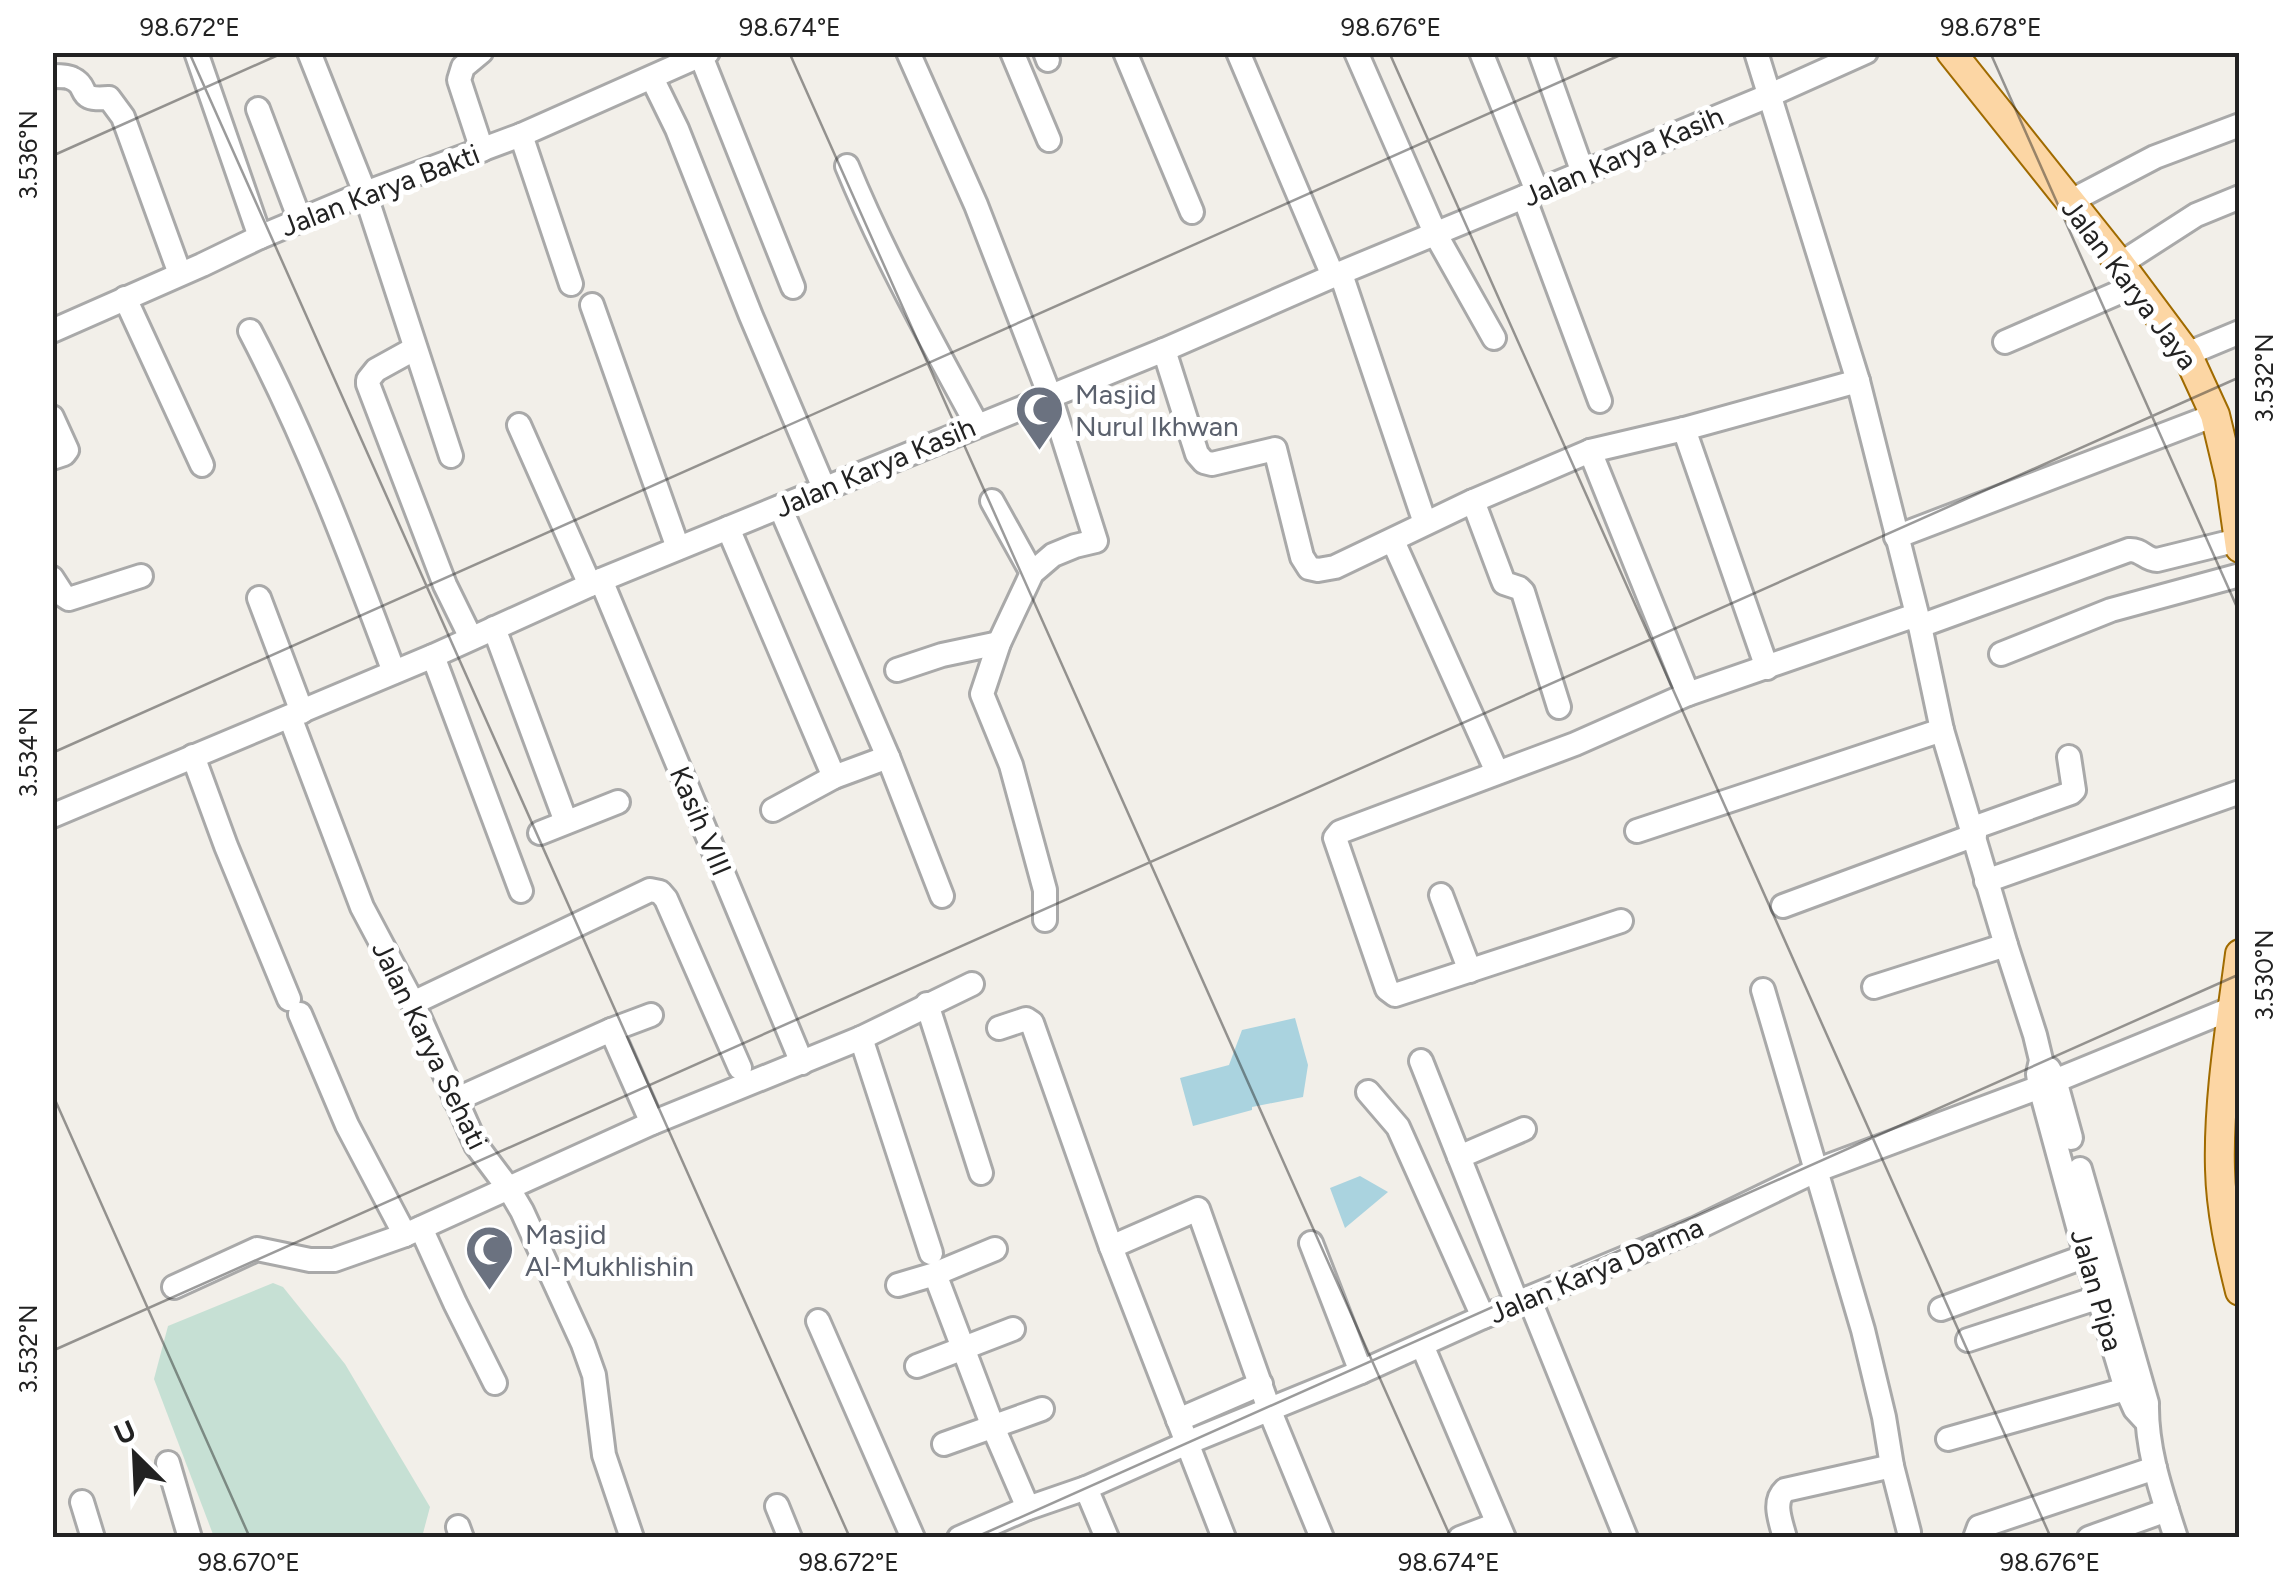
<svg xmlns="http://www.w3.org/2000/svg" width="2292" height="1590" viewBox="0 0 2292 1590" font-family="Figtree,sans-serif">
<rect width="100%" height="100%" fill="#f2efe9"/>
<polygon fill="#c6e0d4" points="273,1283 283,1287 345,1364 430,1507 422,1537 214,1537 154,1379 168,1326"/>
<g fill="#aad3df">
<polygon points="1295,1018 1308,1065 1303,1097 1252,1107 1252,1110 1193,1126 1180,1078 1229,1065 1242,1030"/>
<polygon points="1360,1176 1388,1192 1345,1228 1330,1188"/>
</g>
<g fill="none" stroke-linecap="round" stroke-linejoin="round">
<defs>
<g id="minor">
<polyline points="196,52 260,237"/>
<polyline points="309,52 365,193 451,456"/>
<polyline points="481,52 463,67 459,80 482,150"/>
<polyline points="908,52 976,205 1050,396 1096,541 1075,546 1053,555 1032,573 999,643 982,694 1011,765 1045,890 1045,920"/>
<polyline points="1012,52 1049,140"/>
<polyline points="1045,52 1048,60"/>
<polyline points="1125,52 1192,212"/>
<polyline points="1238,52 1333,276"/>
<polyline points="1356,52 1436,235 1494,338"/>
<polyline points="1481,52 1537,191"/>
<polyline points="1540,52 1583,173"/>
<polyline points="1756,52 1858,381 1920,626 1942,730 2006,945 2035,1035 2041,1060 2038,1074 2040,1087 2086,1256 2126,1389 2135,1409 2147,1422"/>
<polyline points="701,56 793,287"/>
<path d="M52,76C56,76 68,76 71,78C92,87 73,101 109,98L123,117L180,274"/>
<polyline points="652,78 677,129 751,316 824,488"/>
<polyline points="258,109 300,220"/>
<polyline points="521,135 571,284"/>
<path d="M847,166C884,256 931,340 977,425"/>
<polyline points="1524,197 1600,401"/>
<polyline points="2069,202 2155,157 2240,125"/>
<polyline points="2120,264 2196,215 2240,197"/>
<polyline points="1341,274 1425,523"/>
<polyline points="125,298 202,465"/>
<polyline points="592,305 678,548"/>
<polyline points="52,331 202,265 260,237 365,193 521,135 708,52"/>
<path d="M250,331C307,440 351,557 394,672"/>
<polyline points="2005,342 2136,285"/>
<polyline points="414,349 376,370 368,380 368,384 445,585 471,638"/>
<polyline points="1164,350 1197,454 1204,462 1212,464 1275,449 1302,557 1309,568 1318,570 1335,567 1473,501 1590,451 1684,429 1858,381"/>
<polyline points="2187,354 2240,332"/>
<polyline points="52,417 67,450 64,454 52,458"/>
<polyline points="519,425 590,585"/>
<polyline points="1684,429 1767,668"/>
<polyline points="1590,451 1688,694"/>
<polyline points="992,501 1032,573"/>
<polyline points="1473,501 1502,578 1504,583 1519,588 1523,592 1559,707"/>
<polyline points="780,507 888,757 942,896"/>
<polyline points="728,528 834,777"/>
<polyline points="1896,537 2215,415"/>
<polyline points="1393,541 1497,772"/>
<polyline points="52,578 63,595 69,599 141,576"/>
<polyline points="601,580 802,1063"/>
<polyline points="259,598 302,712"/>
<path d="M1920,626L2129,550C2141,549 2146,560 2157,560L2238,540"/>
<polyline points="494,628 566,822"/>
<polyline points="2001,654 2111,610 2240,575"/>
<polyline points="433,656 521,891"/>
<polyline points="897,670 942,655 999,643"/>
<polyline points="290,717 362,907 413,1003 476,1145 509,1189 522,1211 583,1344 594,1375 604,1455 632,1538"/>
<polyline points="193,756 226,846 289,999"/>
<polyline points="773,810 834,777 888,757"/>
<polyline points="52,816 433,656 601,580 1164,350 1333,276 1768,96 1866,52"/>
<polyline points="1973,828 2071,793 2074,790 2069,757"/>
<polyline points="1637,831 1942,730"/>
<polyline points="540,833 618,802"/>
<polyline points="1986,881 2240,792"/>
<polyline points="1441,895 1470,971"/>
<polyline points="1783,906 1975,835"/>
<polyline points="1621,921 1395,995 1387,989 1335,838 1340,832 1575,744 1688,694 1916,615"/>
<polyline points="1874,987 2006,945"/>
<polyline points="1763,990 1863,1330 1884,1417 1892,1466 1909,1532"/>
<polyline points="413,1003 650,890 660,892 666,899 740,1068"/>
<polyline points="927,1004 981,1173"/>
<polyline points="300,1014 347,1125 405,1235"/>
<polyline points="999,1028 1026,1019 1032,1023 1111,1247 1224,1538"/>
<polyline points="611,1030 652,1123"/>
<polyline points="861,1038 931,1253"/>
<polyline points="1421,1061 1517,1303"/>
<polyline points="2049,1069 2055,1080 2071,1138"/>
<polyline points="1368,1092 1398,1127 1483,1317"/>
<polyline points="455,1100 611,1030 651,1015"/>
<polyline points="1459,1157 1524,1129"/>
<path d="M2080,1169L2147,1403C2146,1450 2162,1494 2176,1538"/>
<polyline points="421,1228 455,1303 495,1383"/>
<polyline points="1311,1243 1361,1372"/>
<polyline points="1111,1247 1198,1209 1269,1409 1322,1538"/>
<polyline points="935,1274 993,1427 1028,1508"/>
<polyline points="898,1285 935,1274 995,1249"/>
<polyline points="174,1287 257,1249 310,1260 334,1260 405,1235 652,1123 861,1038 972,984"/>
<polyline points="1529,1298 1626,1538"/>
<polyline points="1941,1309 2097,1252"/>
<polyline points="818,1321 913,1538"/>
<polyline points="1968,1340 2112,1293"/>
<polyline points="1422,1345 1504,1538"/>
<polyline points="917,1366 1013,1329"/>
<polyline points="1178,1420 1261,1384"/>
<polyline points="1948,1439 2126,1389"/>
<polyline points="944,1444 1042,1409"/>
<polyline points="168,1463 190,1538"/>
<polyline points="1086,1488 1107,1538"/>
<polyline points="82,1502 93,1538"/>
<polyline points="777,1506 790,1538"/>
<polyline points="458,1527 462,1538"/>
<polyline points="959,1538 1028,1508 1086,1488 1187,1443 1361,1372 1483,1317 1695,1229 1815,1171 2040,1087 2240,1005"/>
<polyline points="1460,1538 1497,1524"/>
<path d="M1785,1538C1781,1522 1772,1502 1785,1490L1892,1466"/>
<polyline points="1975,1538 1979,1527 2155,1468"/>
<polyline points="2089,1538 2167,1510"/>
</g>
<g id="major">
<polyline points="1951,52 2120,264 2187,354 2215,415 2230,478 2240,548"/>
<path d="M2240,954C2231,1023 2218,1100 2220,1169C2221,1211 2230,1251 2240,1291"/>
</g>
</defs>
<use href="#minor" stroke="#a9a9a9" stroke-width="28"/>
<use href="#major" stroke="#a06b00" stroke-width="32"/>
<use href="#minor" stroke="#fff" stroke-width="22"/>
<use href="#major" stroke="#fcd6a4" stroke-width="28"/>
</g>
<path fill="none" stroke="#222" stroke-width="2.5" stroke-opacity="0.45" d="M189,52L850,1538M789,52L1451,1538M1389,52L2051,1538M1990,52L2240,614M52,156L285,52M52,753L1627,52M52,1093L250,1538M52,1351L2240,377M974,1538L2240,974"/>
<defs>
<symbol id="mosque-pin" viewBox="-11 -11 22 30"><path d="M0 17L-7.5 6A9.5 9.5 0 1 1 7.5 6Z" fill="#6b7280" stroke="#fff"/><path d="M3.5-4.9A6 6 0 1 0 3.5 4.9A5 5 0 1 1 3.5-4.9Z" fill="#fff"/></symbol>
</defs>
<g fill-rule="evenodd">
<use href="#mosque-pin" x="1012" y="382" width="55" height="75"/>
<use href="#mosque-pin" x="462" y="1222" width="55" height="75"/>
</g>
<g text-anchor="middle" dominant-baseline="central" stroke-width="10" stroke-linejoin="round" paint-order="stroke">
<g font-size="28" fill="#222" stroke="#fff">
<text transform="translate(1623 156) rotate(-23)">Jalan Karya Kasih</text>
<text transform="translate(380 190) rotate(-21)">Jalan Karya Bakti</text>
<text transform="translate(2130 284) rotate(53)">Jalan Karya Jaya</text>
<text transform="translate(875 467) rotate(-23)">Jalan Karya Kasih</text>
<text transform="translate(701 821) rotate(67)">Kasih VIII</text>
<text transform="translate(430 1045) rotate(64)">Jalan Karya Sehati</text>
<text transform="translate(1596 1270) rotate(-23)">Jalan Karya Darma</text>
<text transform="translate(2097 1290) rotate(74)">Jalan Pipa</text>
</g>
<g font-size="28" fill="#5b616d" stroke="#fff" text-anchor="start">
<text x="1075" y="394">Masjid<tspan x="1075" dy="32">Nurul Ikhwan</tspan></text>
<text x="525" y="1234">Masjid<tspan x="525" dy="32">Al-Mukhlishin</tspan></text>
</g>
</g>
<rect width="2292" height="1590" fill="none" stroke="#ffffff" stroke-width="110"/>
<g transform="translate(135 1455) rotate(336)" stroke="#ffffff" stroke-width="8" paint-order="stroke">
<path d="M0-8L18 38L0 25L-18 38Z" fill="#222222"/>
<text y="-15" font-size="28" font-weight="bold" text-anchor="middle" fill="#222222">U</text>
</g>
<rect x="55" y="55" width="2182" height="1480" fill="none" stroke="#222" stroke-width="4"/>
<g font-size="25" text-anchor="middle" fill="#222">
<text x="190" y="36">98.672°E</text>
<text x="790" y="36">98.674°E</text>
<text x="1391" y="36">98.676°E</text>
<text x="1991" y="36">98.678°E</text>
<text transform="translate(28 155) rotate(-90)" y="9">3.536°N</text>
<text transform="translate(2264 378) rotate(-90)" y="9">3.532°N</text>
<text transform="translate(28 752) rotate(-90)" y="9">3.534°N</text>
<text transform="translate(2264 975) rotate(-90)" y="9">3.530°N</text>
<text transform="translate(28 1349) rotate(-90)" y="9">3.532°N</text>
<text x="249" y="1571">98.670°E</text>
<text x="849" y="1571">98.672°E</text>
<text x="1449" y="1571">98.674°E</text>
<text x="2050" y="1571">98.676°E</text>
</g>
</svg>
